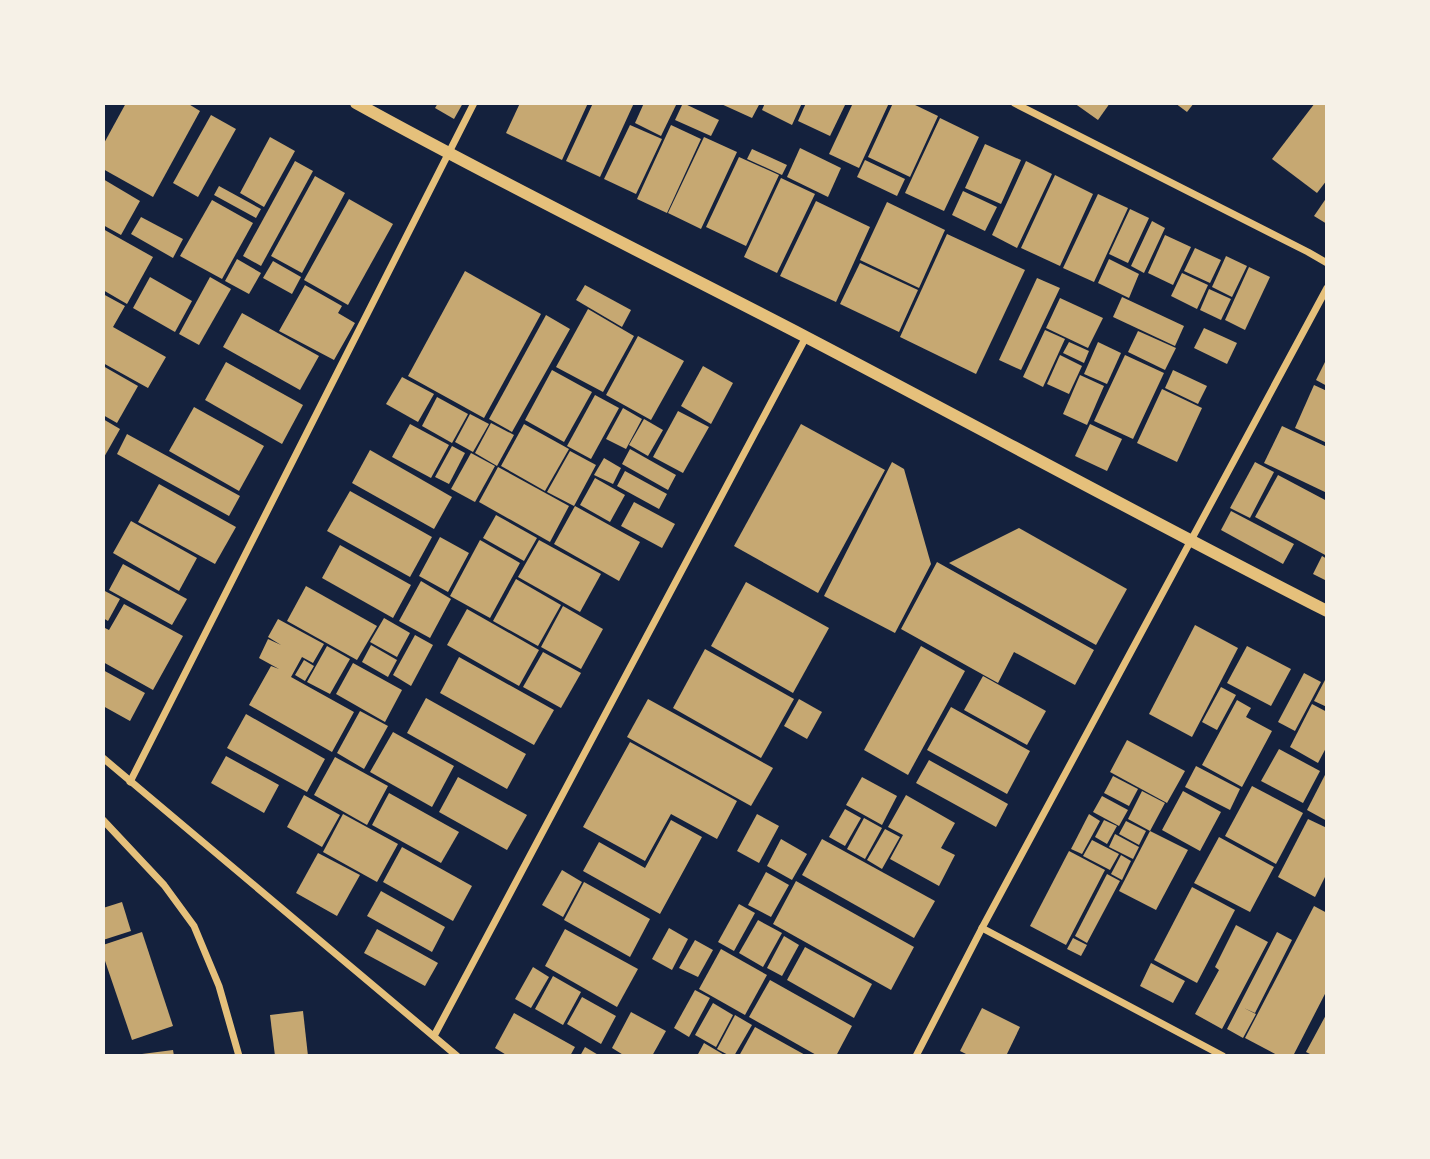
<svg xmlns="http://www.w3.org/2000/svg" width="1430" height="1159" viewBox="0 0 1430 1159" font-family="Karla,sans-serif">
<rect width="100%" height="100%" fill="#14213d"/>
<g fill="#c6a872">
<polygon points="126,103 187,103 200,111 153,197 103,169 103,145"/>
<polygon points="438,103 463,103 454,119 435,108"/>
<polygon points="520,103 588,103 562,160 506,133"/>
<polygon points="593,103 634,103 600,177 566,161"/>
<polygon points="644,103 677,103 661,136 635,123"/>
<polygon points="683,103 719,120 711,136 675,120"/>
<polygon points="719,103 760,103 752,118"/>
<polygon points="765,103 802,103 792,125 762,110"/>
<polygon points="806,103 846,103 830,136 798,121"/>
<polygon points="853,103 889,103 859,168 829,154"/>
<polygon points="893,103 911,103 938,116 910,177 868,157"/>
<polygon points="1074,103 1110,103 1098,120"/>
<polygon points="1175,103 1194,103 1187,112"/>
<polygon points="1315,103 1327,103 1327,180 1317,193 1272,159"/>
<polygon points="211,115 236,129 198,197 173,183"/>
<polygon points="940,118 979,137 944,211 905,193"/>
<polygon points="630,125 662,139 636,194 604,179"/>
<polygon points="671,125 701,139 667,213 637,199"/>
<polygon points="270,137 295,151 264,207 240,193"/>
<polygon points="704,137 737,152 701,229 668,213"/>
<polygon points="985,144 1021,160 1001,204 965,188"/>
<polygon points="800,148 841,168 828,197 787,177"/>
<polygon points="752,149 787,165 782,175 747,159"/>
<polygon points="739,157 779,175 746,246 706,227"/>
<polygon points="865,160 905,179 897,196 857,177"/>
<polygon points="295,161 313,171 261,266 243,256"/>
<polygon points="1026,161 1052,174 1017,248 992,235"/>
<polygon points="1055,175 1093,194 1060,266 1021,248"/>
<polygon points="315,176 345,193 302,273 271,256"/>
<polygon points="781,178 815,194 777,273 744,257"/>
<polygon points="103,179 140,201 121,235 103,225"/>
<polygon points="219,186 261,209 256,218 214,195"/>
<polygon points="963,191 997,207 985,231 952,215"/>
<polygon points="1098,194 1128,208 1094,282 1063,268"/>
<polygon points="1327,197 1327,224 1314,216"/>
<polygon points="349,199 393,224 348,305 304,280"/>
<polygon points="212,200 253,223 222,279 180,256"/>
<polygon points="816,201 870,227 836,302 780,276"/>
<polygon points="887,202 945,230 919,288 860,260"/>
<polygon points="1130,209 1149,218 1128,263 1109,254"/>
<polygon points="141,217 183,239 173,258 131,234"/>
<polygon points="1152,221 1165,228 1144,273 1131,266"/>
<polygon points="103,229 153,257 127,304 103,290"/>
<polygon points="947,234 1025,270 976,374 900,337"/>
<polygon points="1165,235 1191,247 1173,285 1148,273"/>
<polygon points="1195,248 1221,260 1210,283 1184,271"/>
<polygon points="1226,256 1247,266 1232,297 1212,287"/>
<polygon points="237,259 261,273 249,294 225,281"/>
<polygon points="1109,259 1139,274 1129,298 1098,283"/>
<polygon points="273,261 301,277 292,294 263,278"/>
<polygon points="860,263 918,290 899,332 840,304"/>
<polygon points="1249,267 1270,277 1245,330 1225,320"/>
<polygon points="465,271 541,314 484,418 408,376"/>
<polygon points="1182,273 1208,285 1197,309 1171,296"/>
<polygon points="150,277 192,301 175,332 133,308"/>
<polygon points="210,277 231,289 199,345 179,334"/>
<polygon points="1037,278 1060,288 1021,370 999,360"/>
<polygon points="305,285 342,306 338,313 355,323 334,360 279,331"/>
<polygon points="585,285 631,310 622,327 576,300"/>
<polygon points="1209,289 1231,299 1221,320 1200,310"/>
<polygon points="103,294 125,306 113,327 166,357 148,388 103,363"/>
<polygon points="1122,297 1184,326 1175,346 1113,317"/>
<polygon points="1060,298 1103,318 1088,348 1046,328"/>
<polygon points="588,309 634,336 603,392 556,367"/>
<polygon points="242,313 319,356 300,390 223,347"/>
<polygon points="546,315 570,329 512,432 489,419"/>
<polygon points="1204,328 1237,343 1227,364 1194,348"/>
<polygon points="1045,330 1065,339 1043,387 1023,377"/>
<polygon points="1138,331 1176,348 1165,370 1128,352"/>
<polygon points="638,336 684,361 651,420 606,395"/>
<polygon points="1069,342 1089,351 1084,363 1063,353"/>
<polygon points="1098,342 1121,353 1107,384 1084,374"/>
<polygon points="1060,355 1082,366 1069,394 1047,384"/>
<polygon points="1125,355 1164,373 1133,439 1094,421"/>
<polygon points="1327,358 1327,386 1316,380"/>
<polygon points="226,362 303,405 282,444 205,400"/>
<polygon points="103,366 138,386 117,423 103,415"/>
<polygon points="703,366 733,383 711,424 681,406"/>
<polygon points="552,370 592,392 564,442 525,420"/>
<polygon points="1173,370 1207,386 1198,404 1165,388"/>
<polygon points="1080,375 1104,386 1087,425 1063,414"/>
<polygon points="402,377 434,394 418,422 386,404"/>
<polygon points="1314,385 1327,391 1327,443 1295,428"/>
<polygon points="1162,389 1202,408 1177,462 1137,443"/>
<polygon points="595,395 619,408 591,459 567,446"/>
<polygon points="437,397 468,414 452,443 422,426"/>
<polygon points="194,407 264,446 239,491 169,451"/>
<polygon points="623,408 642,419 626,449 606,439"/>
<polygon points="678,411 709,427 683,473 653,457"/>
<polygon points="470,414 489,424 473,452 455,442"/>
<polygon points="103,419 120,429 103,459"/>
<polygon points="644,419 663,430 648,456 629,445"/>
<polygon points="491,423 514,435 497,466 475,453"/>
<polygon points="410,424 449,445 431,478 392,457"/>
<polygon points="524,424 569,449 545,491 501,466"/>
<polygon points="801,424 885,470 818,593 734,546"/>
<polygon points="1090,424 1122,439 1107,471 1075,456"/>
<polygon points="1282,426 1327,447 1327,493 1264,463"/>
<polygon points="127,434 240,496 229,516 117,454"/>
<polygon points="452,446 465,453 449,484 435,477"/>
<polygon points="630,449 676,475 668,490 622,464"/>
<polygon points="370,450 452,497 434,529 352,483"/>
<polygon points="570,451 596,465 574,506 547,492"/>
<polygon points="471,453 495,466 475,502 451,489"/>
<polygon points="604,458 621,468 613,484 594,475"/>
<polygon points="892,462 904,469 931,564 895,633 824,596"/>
<polygon points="1255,462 1274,472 1250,518 1230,508"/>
<polygon points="498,467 569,506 550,542 479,502"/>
<polygon points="625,471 667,494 659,509 617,486"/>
<polygon points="1278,475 1327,501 1327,556 1255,517"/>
<polygon points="595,478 625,495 610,522 580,505"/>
<polygon points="159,484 236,527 215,564 138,522"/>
<polygon points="350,491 432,537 410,577 327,531"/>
<polygon points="634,502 675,524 662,548 621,526"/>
<polygon points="575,506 640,542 619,581 554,544"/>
<polygon points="1231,511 1294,544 1283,564 1221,530"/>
<polygon points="496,515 537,538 524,561 483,538"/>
<polygon points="131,521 197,558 179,591 113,553"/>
<polygon points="1019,528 1127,589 1096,645 949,563"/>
<polygon points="440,537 469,553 448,592 419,576"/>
<polygon points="480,540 520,563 490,618 450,596"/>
<polygon points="539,540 601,574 580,612 518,577"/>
<polygon points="340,545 411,585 393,618 322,578"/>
<polygon points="1322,556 1327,559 1327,581 1313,574"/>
<polygon points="937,562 1094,650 1075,685 1014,652 998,683 901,629"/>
<polygon points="123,564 187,599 172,625 109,590"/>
<polygon points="516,579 561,605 538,646 493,621"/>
<polygon points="421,581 451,599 430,638 399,621"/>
<polygon points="746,582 829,628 793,693 711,646"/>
<polygon points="306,586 377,626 357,660 287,621"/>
<polygon points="103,590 120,599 108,621 103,618"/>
<polygon points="124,604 183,636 153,690 103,662 103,627 109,630"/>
<polygon points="563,606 603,629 581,669 541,647"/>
<polygon points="467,609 539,650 519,686 447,645"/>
<polygon points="384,618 410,633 397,657 370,642"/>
<polygon points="278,619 324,644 313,663 302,657 291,677 354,712 332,752 249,705 271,666 279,669 259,658 268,639 281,645 268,637"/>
<polygon points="1195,625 1238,648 1192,737 1149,714"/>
<polygon points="415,635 433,645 411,686 393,675"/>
<polygon points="371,645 397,660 388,677 362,662"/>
<polygon points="327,646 350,659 330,694 307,682"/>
<polygon points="921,646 965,671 908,775 864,750"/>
<polygon points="1247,646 1291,669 1271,706 1227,683"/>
<polygon points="705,649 794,699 761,758 673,708"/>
<polygon points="543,652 581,673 561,708 523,687"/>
<polygon points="459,657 554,710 534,745 440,693"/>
<polygon points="304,660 314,666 305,681 295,675"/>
<polygon points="353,663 402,690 385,722 336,694"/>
<polygon points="103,670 145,693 130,721 103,706"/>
<polygon points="1304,673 1321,682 1295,731 1278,722"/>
<polygon points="983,676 1046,711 1027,745 964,710"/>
<polygon points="1325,680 1327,681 1327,707 1314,701"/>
<polygon points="1221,687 1236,695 1217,730 1202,722"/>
<polygon points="426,698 526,754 507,789 407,733"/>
<polygon points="648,699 773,768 751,806 627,737"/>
<polygon points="799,699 822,712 807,739 784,726"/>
<polygon points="1237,700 1251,708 1246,717 1272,731 1242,787 1202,765"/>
<polygon points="1312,704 1327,712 1327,746 1318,763 1290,747"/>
<polygon points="951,707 1030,751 1007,794 927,750"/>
<polygon points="360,711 388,726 364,769 337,753"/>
<polygon points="246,714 325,759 307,792 227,748"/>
<polygon points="393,732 454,766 432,807 370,772"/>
<polygon points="1127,740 1185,771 1167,803 1110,772"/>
<polygon points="630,742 737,801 717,839 671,814 645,861 583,827"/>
<polygon points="1279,749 1320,771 1303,803 1261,781"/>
<polygon points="226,756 279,785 264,813 211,783"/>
<polygon points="335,757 388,786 367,825 314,795"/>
<polygon points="929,760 1008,804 996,827 916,783"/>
<polygon points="1196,766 1240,789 1230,810 1185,787"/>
<polygon points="1327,771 1327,821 1307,810"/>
<polygon points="1113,776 1138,789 1129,806 1104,793"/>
<polygon points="458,777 527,815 507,850 439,812"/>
<polygon points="862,777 897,796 882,825 846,805"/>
<polygon points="1252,786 1303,813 1276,864 1225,836"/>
<polygon points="1142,791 1165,803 1150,831 1128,819"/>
<polygon points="1183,791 1221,812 1200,851 1162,830"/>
<polygon points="389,793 459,832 441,863 372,825"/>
<polygon points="304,795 340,815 322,847 287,827"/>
<polygon points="906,795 955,823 941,848 955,855 939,886 890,859 903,835 888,827"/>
<polygon points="1102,796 1128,810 1119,826 1093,812"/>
<polygon points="845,809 861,818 845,846 829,837"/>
<polygon points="343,814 398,844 377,882 323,852"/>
<polygon points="757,814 779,826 759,863 737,851"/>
<polygon points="1089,814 1100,821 1082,854 1071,849"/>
<polygon points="864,818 882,828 865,859 847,849"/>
<polygon points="1308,819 1327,828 1327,873 1315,897 1278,877"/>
<polygon points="671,820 702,837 660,914 583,871 599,842 645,868"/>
<polygon points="1104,820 1117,826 1107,844 1095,837"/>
<polygon points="1126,821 1146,831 1139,845 1119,834"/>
<polygon points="885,829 900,837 882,869 867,860"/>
<polygon points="1150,831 1188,850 1156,910 1119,891"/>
<polygon points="1115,834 1139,847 1133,859 1109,847"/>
<polygon points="1219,837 1274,867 1250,912 1194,883"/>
<polygon points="781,839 807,854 792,880 767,866"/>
<polygon points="822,839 935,901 914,938 802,875"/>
<polygon points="1092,840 1119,854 1110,870 1083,856"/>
<polygon points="402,847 472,886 453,921 383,882"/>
<polygon points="1069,851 1105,870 1066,945 1030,926"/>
<polygon points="318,853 360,875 337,916 296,893"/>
<polygon points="1121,855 1131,861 1122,880 1111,874"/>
<polygon points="562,870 582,882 563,917 542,905"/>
<polygon points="766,872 789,885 771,917 748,905"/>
<polygon points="1107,874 1120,881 1087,943 1075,936"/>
<polygon points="796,881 914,947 891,990 773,924"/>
<polygon points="584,882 650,919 630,957 564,920"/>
<polygon points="1192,887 1235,910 1197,983 1154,960"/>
<polygon points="381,891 445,927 432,952 367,916"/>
<polygon points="122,902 131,931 103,940 103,908"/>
<polygon points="739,904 755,913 734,951 718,942"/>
<polygon points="1314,906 1327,913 1327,990 1293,1056 1279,1056 1245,1038"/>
<polygon points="758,920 782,933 763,967 739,953"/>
<polygon points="1236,925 1268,942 1222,1029 1195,1014 1219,970 1215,967"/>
<polygon points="669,928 688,939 672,970 652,959"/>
<polygon points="377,929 438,963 425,986 364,953"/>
<polygon points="565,929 638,969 617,1007 545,966"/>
<polygon points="142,932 173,1026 132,1040 103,955 103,945"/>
<polygon points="1277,932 1292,940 1255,1013 1244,1008 1256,1014 1243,1038 1227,1029"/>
<polygon points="784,936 799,945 782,976 767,968"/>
<polygon points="1073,938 1087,945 1081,956 1067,949"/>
<polygon points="695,940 713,950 698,977 679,968"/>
<polygon points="805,947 872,984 854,1018 787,980"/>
<polygon points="721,949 767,975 745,1015 699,989"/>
<polygon points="1151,963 1185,981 1173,1003 1140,986"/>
<polygon points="533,967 549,977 531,1008 515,999"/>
<polygon points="553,976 581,992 563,1025 535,1009"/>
<polygon points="770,980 852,1026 836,1056 818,1056 749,1017"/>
<polygon points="695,990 710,998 689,1037 674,1028"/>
<polygon points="582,997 616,1016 601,1044 567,1024"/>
<polygon points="713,1003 733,1015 716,1047 695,1035"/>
<polygon points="982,1008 1020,1027 1006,1056 970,1056 960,1051"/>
<polygon points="303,1011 308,1056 275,1056 270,1015"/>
<polygon points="631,1012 666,1031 652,1056 625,1056 612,1048"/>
<polygon points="514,1013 575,1047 570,1056 508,1056 495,1048"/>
<polygon points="1327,1013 1327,1056 1314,1056 1306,1052"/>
<polygon points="735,1015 752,1025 734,1056 730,1056 717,1049"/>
<polygon points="755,1027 807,1056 739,1056"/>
<polygon points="704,1043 726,1056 697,1056"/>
<polygon points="585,1047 600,1056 580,1056"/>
<polygon points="173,1050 174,1056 142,1056 142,1054"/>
</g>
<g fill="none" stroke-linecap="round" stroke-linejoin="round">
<g stroke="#e5c07b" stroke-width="7">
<polyline points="1014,103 1308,252 1327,263"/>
<polyline points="103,758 457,1056"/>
<polyline points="130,782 474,103"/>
<polyline points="103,820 164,885 194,926 219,986 239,1056"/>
<polyline points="982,928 1223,1056"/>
<polyline points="434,1036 806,337"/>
<polyline points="916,1056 982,928 1327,288"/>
</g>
<path stroke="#e5c07b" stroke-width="12" d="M356,103C504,185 656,259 806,337C980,428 1152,522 1327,611"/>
</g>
<rect width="1430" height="1159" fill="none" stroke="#f6f1e7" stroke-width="210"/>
</svg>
